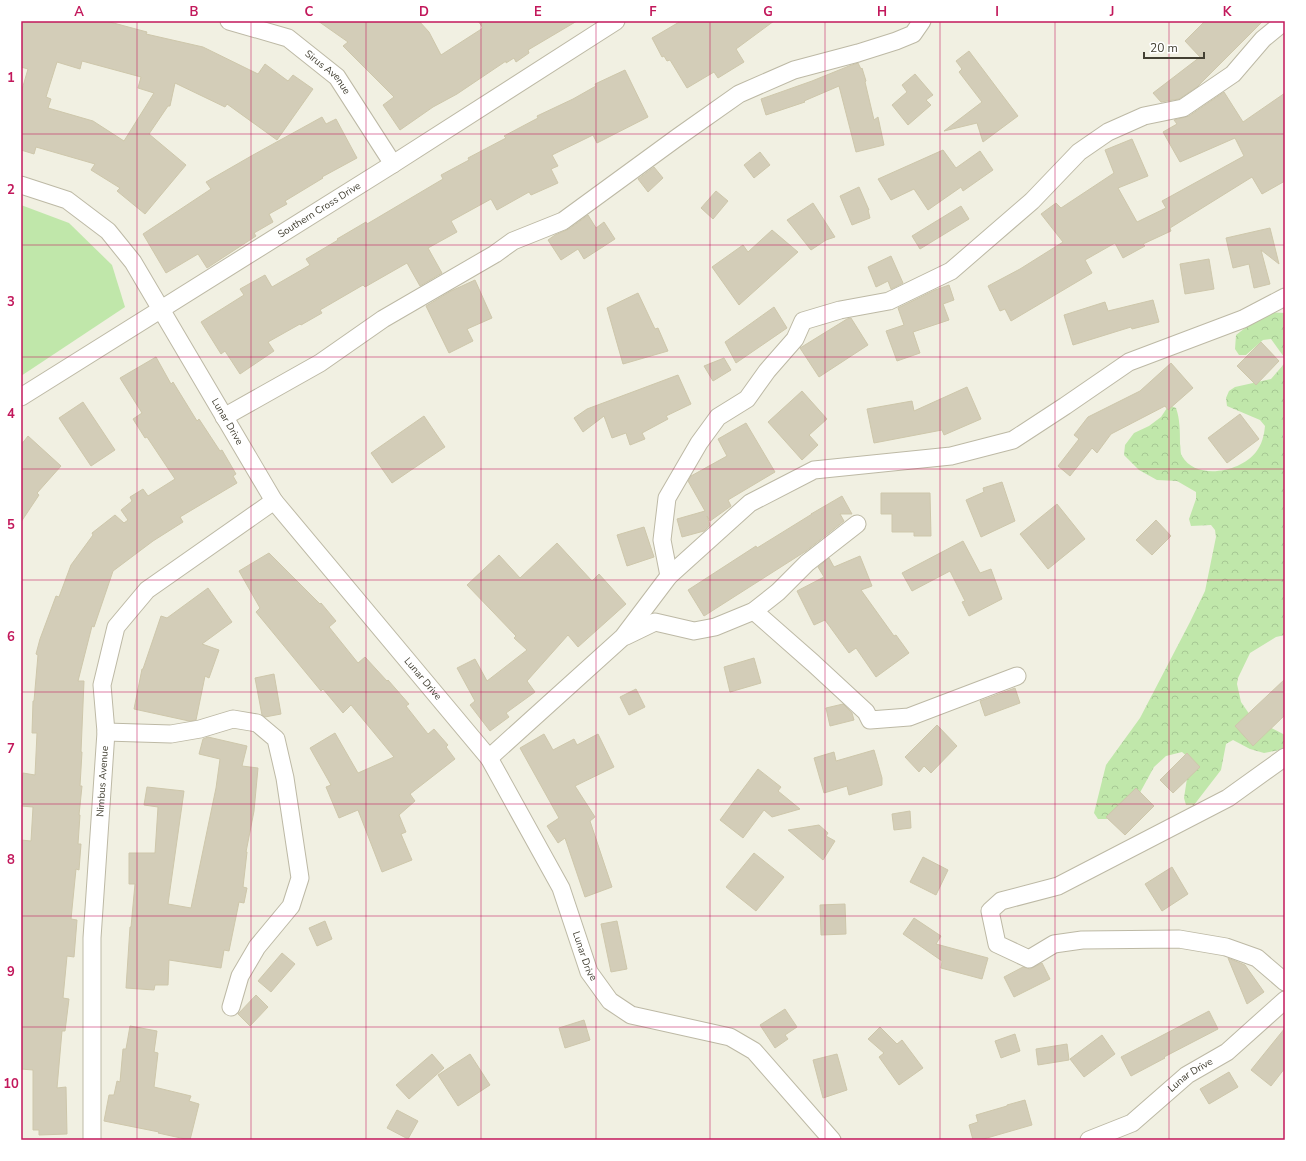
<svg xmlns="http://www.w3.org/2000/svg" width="1306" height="1161" viewBox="0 0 1306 1161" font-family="'Nunito Sans',sans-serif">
<defs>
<pattern id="forest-crowns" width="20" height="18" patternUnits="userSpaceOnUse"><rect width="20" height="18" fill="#c0e7aa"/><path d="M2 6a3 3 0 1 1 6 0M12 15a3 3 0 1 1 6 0" fill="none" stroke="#a6c793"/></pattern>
</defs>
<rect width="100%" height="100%" fill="#f1f0e2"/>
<path fill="url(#forest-crowns)" d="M1266,312L1285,313V408L1284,411L1283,437L1285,447V635L1276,637L1250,653L1238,678L1237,684L1241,702L1252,718L1285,735V749L1264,753L1250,749L1233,740L1226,744L1221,770L1194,805H1186L1184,798L1190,759L1182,752L1166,756L1154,767L1131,809L1118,819H1098L1094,813L1106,765L1140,718L1190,622L1205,591L1216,537L1215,530L1211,525L1191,526L1189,519L1196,499V492L1177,481L1157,480L1139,470L1124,455L1125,445L1134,433L1149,426L1161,417L1169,405L1176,408C1180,419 1180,432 1180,444C1181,448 1180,453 1182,456C1196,481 1241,472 1256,452C1262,444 1264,436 1265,426L1260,420L1227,406L1226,398L1229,391L1235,387L1271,379L1284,364V357L1271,339L1263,340L1246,355H1239L1235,349L1236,335Z"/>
<polygon fill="#c0e7aa" points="21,205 69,223 112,265 125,307 21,376"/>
<g fill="#d3cdb8" stroke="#cec7ab" fill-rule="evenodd">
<path d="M21,21H106L147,32L146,34L203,47L258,74L265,64L288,81L293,75L313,89L277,140L227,104L225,107L175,83L170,106H168L149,134L186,165L145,214L117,191L120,188L91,170L95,164L36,147L34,154L21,150V93L28,69L21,67ZM82,61L141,77L138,88L154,93L124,141L93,121L48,108L51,99L46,97L57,62L80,69Z"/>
<polygon points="318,21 419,21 429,32 441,55 483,28 478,21 577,21 528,50 529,53 516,62 514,58 506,63 506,61 457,94 433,107 400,130 383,105 394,97 343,46 348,42"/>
<polygon points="681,21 774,21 736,49 744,62 718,78 714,72 687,88 670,60 667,61 664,56 662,57 652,38"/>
<polygon points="1205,21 1263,21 1197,87 1179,99 1161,102 1153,93 1200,57 1185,41"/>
<polygon points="969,51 1018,116 983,142 977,123 944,131 982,102 959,72 962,69 956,61"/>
<polygon points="858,63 861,69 862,68 866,81 865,82 874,120 878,117 884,145 856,152 839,86 804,101 805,102 766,115 761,99 812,81 849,66"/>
<polygon points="625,70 648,117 597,143 593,135 552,155 558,166 551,169 558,183 531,195 529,192 497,210 491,199 451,221 457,232 428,248 442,273 420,286 407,263 365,287 363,285 320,310 322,313 301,325 300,324 268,342 274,351 240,374 225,351 221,354 201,322 244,295 240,289 265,275 272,287 310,265 306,259 338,240 337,239 366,222 367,224 443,179 441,175 469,160 468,158 506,138 504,136 538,118 537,116 573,99 596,86 595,84"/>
<polygon points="915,74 933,95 926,100 931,105 908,125 892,105 907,92 902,85"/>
<polygon points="1224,92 1243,122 1285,93 1285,181 1262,194 1252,177 1170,228 1171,231 1143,244 1145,246 1123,258 1115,243 1085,260 1092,273 1011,321 1005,309 1000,311 988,286 1020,269 1063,242 1041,214 1056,203 1061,208 1114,173 1105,150 1132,139 1148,176 1118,188 1137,222 1166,208 1162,201 1244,156 1235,138 1180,162 1163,132 1177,124 1174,120 1189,116"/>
<polygon points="322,117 326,124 336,119 357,158 322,177 323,178 285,201 287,204 269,214 273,222 254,233 256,236 207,268 198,254 166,273 143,234 211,189 206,182 253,155"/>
<polygon points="943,150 956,168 980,151 993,170 963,191 961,187 928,210 914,189 891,200 878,179"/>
<polygon points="760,152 770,165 754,178 744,165"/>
<polygon points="654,167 663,178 648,192 638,179"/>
<polygon points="859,187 869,210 868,210 870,218 852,225 840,196"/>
<polygon points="716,191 728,201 713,219 701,208"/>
<polygon points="813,203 835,237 826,240 811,250 787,220"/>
<polygon points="961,206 969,219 920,249 912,236"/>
<polygon points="588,215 596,228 604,222 615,239 584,259 578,249 561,260 548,240 555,235 569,229"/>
<polygon points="1270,228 1279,264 1261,250 1270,284 1254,288 1249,264 1233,268 1226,238"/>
<polygon points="772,230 798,252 739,305 712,267 743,245 748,252"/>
<polygon points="891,256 903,283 891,289 888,281 876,287 868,267"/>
<polygon points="1209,259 1214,289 1185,294 1180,264"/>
<polygon points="475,280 492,318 467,329 473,341 449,353 426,306 451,291"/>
<polygon points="949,285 954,300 943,304 949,320 913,332 920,353 897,361 886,331 904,325 898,308 935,290"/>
<polygon points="638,293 655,329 658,328 668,351 623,364 607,308"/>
<polygon points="1153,300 1159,322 1132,329 1131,327 1073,345 1064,315 1105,302 1108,311"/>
<polygon points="774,307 787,328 736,363 725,342"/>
<polygon points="851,318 868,345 819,377 800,348 847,319"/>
<polygon points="1261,342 1279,361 1256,385 1237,366"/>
<polygon points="156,357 171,384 173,382 197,421 199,419 220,451 222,450 236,474 233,476 237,483 180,517 183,522 153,541 113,571 94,627 92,626 78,681 84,681 81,752 82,752 80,786 82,786 79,815 80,815 78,844 81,844 79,870 76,869 71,919 77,920 74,957 67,956 63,998 69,999 65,1031 62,1031 57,1088 66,1087 67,1134 39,1135 39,1130 33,1130 33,1070 21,1069 21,840 31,841 33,807 21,806 21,792 23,773 35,775 37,733 32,733 33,701 34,701 38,655 36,654 40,639 56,596 59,597 71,565 93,535 92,533 115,515 124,523 128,520 121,510 132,501 130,497 143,489 148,496 175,479 147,437 145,438 133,419 142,413 120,378"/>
<polygon points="724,358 731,370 713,381 704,366"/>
<polygon points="1171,363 1193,388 1168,410 1165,406 1111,434 1097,453 1092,448 1070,476 1058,466 1079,439 1074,435 1088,417 1140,391"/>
<polygon points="678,375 691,404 666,416 668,419 642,433 645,439 630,445 626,433 612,438 604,416 583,432 574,418 587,409"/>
<polygon points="967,387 981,419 944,435 942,430 874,443 867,409 912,401 914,411"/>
<polygon points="802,391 827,419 809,435 818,445 802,460 768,422"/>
<polygon points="83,402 115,450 91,466 59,418"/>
<polygon points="1240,414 1259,439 1227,463 1208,438"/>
<polygon points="424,416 445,447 392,483 371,453"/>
<polygon points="746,423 775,472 728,500 731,506 710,521 707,516 710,525 704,531 682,537 677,519 705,511 688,481 691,476 727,456 718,439"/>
<polygon points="28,436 61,466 37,493 39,495 21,522 21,445"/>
<polygon points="1002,482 1015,521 981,537 966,500 984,492 983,488"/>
<polygon points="881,493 930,493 931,536 914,536 914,532 892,532 892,514 881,514"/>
<polygon points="842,496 852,514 840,514 844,521 806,551 704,616 688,590 756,546 757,548 812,514 811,514"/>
<polygon points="1057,504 1085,539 1048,569 1020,534"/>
<polygon points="1156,520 1171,536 1152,555 1136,540"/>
<polygon points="644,527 654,557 627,566 617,535"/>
<polygon points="963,541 980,573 991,569 1002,599 969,616 962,602 965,601 950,571 912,591 902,573"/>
<polygon points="557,543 592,581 599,574 626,604 578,647 568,635 527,681 535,692 506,713 509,717 490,731 470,705 475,701 457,668 475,659 487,681 527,650 514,638 516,636 467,585 499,555 520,578"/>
<polygon points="269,553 320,604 321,603 336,621 329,627 358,663 365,657 387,681 388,680 409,704 406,706 428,734 434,729 448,745 446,747 455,759 410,794 415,801 399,815 406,832 401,834 412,860 382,872 358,810 339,818 326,787 331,785 310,748 335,733 358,773 394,757 351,705 343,713 323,689 321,691 256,612 260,608 239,571"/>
<polygon points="860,556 872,586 861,590 894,636 896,635 909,653 876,677 856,648 849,653 825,620 814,625 797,591 824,577 818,567 829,558 834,567"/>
<polygon points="208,588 232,622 202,644 219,650 209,678 205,676 196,720 189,721 134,709 142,669 143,669 161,616 167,618"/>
<polygon points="754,658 761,683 730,692 724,667"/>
<polygon points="274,674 281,714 265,717 262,715 255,678"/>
<polygon points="1285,679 1285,715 1253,746 1235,726"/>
<polygon points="1015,688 1020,703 985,716 980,701"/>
<polygon points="636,689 645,707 629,715 620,697"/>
<polygon points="843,704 852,713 854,720 830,726 826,708"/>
<polygon points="937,725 957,746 931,773 924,766 919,772 905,757"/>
<polygon points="544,734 553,750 574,739 577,745 598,734 614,767 575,786 595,817 590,821 612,887 585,897 565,838 558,843 547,826 559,818 520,748"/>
<polygon points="208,737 247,746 242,766 258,768 254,811 246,852 247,852 243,887 247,888 244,903 239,902 229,951 224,950 221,968 169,960 168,985 155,985 154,990 126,988 130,927 131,927 135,884 129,884 129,853 155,853 158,807 144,805 147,787 184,791 168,904 191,908 216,788 220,759 199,754 203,739"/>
<polygon points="874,750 882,778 882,785 849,795 847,786 824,793 814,758 834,752 836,761"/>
<polygon points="1187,753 1200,767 1173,793 1160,780"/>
<polygon points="758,769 781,787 778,791 800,809 772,817 764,810 743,838 720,820"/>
<polygon points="1136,788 1154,806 1125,835 1106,817"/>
<polygon points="910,811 911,828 894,830 892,814"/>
<polygon points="819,825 828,833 826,836 835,841 823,860 788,830"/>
<polygon points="754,853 784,877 756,911 726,887"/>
<polygon points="923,857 948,870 936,895 910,882"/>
<polygon points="1172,867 1188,894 1162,911 1145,884"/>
<polygon points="845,904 846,934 821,935 820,905"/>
<polygon points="914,918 941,936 936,944 988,958 982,979 941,968 942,961 903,934"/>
<polygon points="325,921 332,939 317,946 309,928"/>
<polygon points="617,921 627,969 611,972 601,924"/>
<polygon points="282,953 295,964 271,992 258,981"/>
<polygon points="1228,958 1245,965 1264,992 1247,1004"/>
<polygon points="1042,963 1050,979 1014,997 1004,977 1023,967 1030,969"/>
<polygon points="256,995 268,1007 250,1026 238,1014"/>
<polygon points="785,1009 797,1027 785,1035 788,1039 775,1048 760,1025"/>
<polygon points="1209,1011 1218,1029 1164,1057 1165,1058 1131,1076 1121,1057"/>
<polygon points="584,1020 590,1040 565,1048 559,1028"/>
<polygon points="130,1026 157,1031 154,1052 158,1053 154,1087 191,1096 189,1101 199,1104 190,1140 158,1133 159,1132 104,1121 109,1095 114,1095 117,1081 120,1082 123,1049 126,1049"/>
<polygon points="880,1027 897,1044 902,1040 923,1068 899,1085 879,1057 884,1053 868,1039"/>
<polygon points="1285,1028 1285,1068 1271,1086 1251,1070"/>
<polygon points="1015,1034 1020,1051 1001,1058 995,1041"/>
<polygon points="1102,1035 1115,1054 1084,1077 1070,1059"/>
<polygon points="1067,1044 1069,1060 1038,1065 1036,1049"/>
<polygon points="432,1054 444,1068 409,1099 396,1085"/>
<polygon points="470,1054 490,1085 458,1106 438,1075"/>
<polygon points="837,1054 847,1090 823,1098 813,1060"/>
<polygon points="1229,1072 1238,1087 1209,1104 1200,1089"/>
<polygon points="1025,1100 1032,1125 980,1140 973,1140 969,1125 978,1122 976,1115 1007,1106 1007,1105"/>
<polygon points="397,1110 418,1121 408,1139 387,1128"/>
</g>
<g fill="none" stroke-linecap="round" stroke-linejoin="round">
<defs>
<g id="minor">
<path id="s1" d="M229,21L288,38L337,77L393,164"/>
<path id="s2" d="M21,185L67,200L108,231L133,262L274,501L489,758L561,888L589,972L610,1001L631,1015L730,1037L754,1051L832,1140"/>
<path id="s3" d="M21,397L393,164L616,21"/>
<polyline points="224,417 320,363 383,319 495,254 513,241 563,221 678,137 739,94 794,70 858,53 896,41 913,34 922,21"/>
<polyline points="669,576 662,540 667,498 699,443 718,417 747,399 767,371 795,339 803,321 840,310 889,301 951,271 1032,201 1079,152 1108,132 1144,116 1183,108 1233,74 1263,39 1285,21"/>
<polyline points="754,611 813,663 866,712 870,720 909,717 1017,676"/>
<polyline points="626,636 655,622 694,631 715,627 754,611 778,592 807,563 857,524"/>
<polyline points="106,732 171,734 200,729 233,719 257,723 276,739 285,778 300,878 291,906 257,947 240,976 231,1007"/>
<polyline points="1285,757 1228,798 1058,886 1001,901 990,911 997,944 1029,959 1054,944 1082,940 1179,939 1226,947 1257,958 1285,982"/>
<polyline points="489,758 623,637 669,576 750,503 814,470 951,456 1013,440 1065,406 1129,362 1243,319 1285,297"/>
<path id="s4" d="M92,1140V938L106,732L102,685L116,627L147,590L274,501"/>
<path id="s5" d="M1089,1140L1132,1123L1187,1075L1227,1052L1285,1000"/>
</g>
</defs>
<use href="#minor" stroke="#bdb9a5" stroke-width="19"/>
<use href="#minor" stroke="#fff" stroke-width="17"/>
</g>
<path fill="none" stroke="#c2185b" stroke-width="1" stroke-opacity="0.55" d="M137,21V1140M251,21V1140M366,21V1140M481,21V1140M596,21V1140M710,21V1140M825,21V1140M940,21V1140M1055,21V1140M1169,21V1140M21,134H1285M21,245H1285M21,357H1285M21,469H1285M21,580H1285M21,692H1285M21,804H1285M21,916H1285M21,1027H1285"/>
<g text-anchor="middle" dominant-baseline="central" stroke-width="3.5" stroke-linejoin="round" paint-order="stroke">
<g font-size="10" fill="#434033" stroke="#fff">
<text stroke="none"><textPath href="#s1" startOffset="114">Sirus Avenue</textPath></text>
<text stroke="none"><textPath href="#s3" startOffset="352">Southern Cross Drive</textPath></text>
<text stroke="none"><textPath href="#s2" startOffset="325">Lunar Drive</textPath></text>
<text stroke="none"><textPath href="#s2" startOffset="649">Lunar Drive</textPath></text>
<text stroke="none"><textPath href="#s4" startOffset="359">Nimbus Avenue</textPath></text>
<text stroke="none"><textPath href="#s2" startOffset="973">Lunar Drive</textPath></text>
<text stroke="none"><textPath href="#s5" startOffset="122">Lunar Drive</textPath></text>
</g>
</g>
<rect width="1306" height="1161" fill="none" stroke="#ffffff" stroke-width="44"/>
<path d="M1144 52v6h60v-6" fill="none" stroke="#434033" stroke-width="2"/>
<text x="1150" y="52" font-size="12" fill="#434033" stroke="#ffffff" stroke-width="3" paint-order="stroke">20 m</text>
<rect x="22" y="22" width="1262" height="1117" fill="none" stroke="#c2185b" stroke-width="1.5"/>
<g font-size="13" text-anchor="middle" font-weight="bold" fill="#c2185b">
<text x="79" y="16">A</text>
<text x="194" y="16">B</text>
<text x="309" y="16">C</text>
<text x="424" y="16">D</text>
<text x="538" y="16">E</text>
<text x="653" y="16">F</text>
<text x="768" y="16">G</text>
<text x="882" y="16">H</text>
<text x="997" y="16">I</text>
<text x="1112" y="16">J</text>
<text x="1227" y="16">K</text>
<text x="11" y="82">1</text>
<text x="11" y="194">2</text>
<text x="11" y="306">3</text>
<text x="11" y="418">4</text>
<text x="11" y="529">5</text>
<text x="11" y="641">6</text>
<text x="11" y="753">7</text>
<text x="11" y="864">8</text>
<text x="11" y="976">9</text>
<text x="11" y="1088">10</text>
</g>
</svg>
